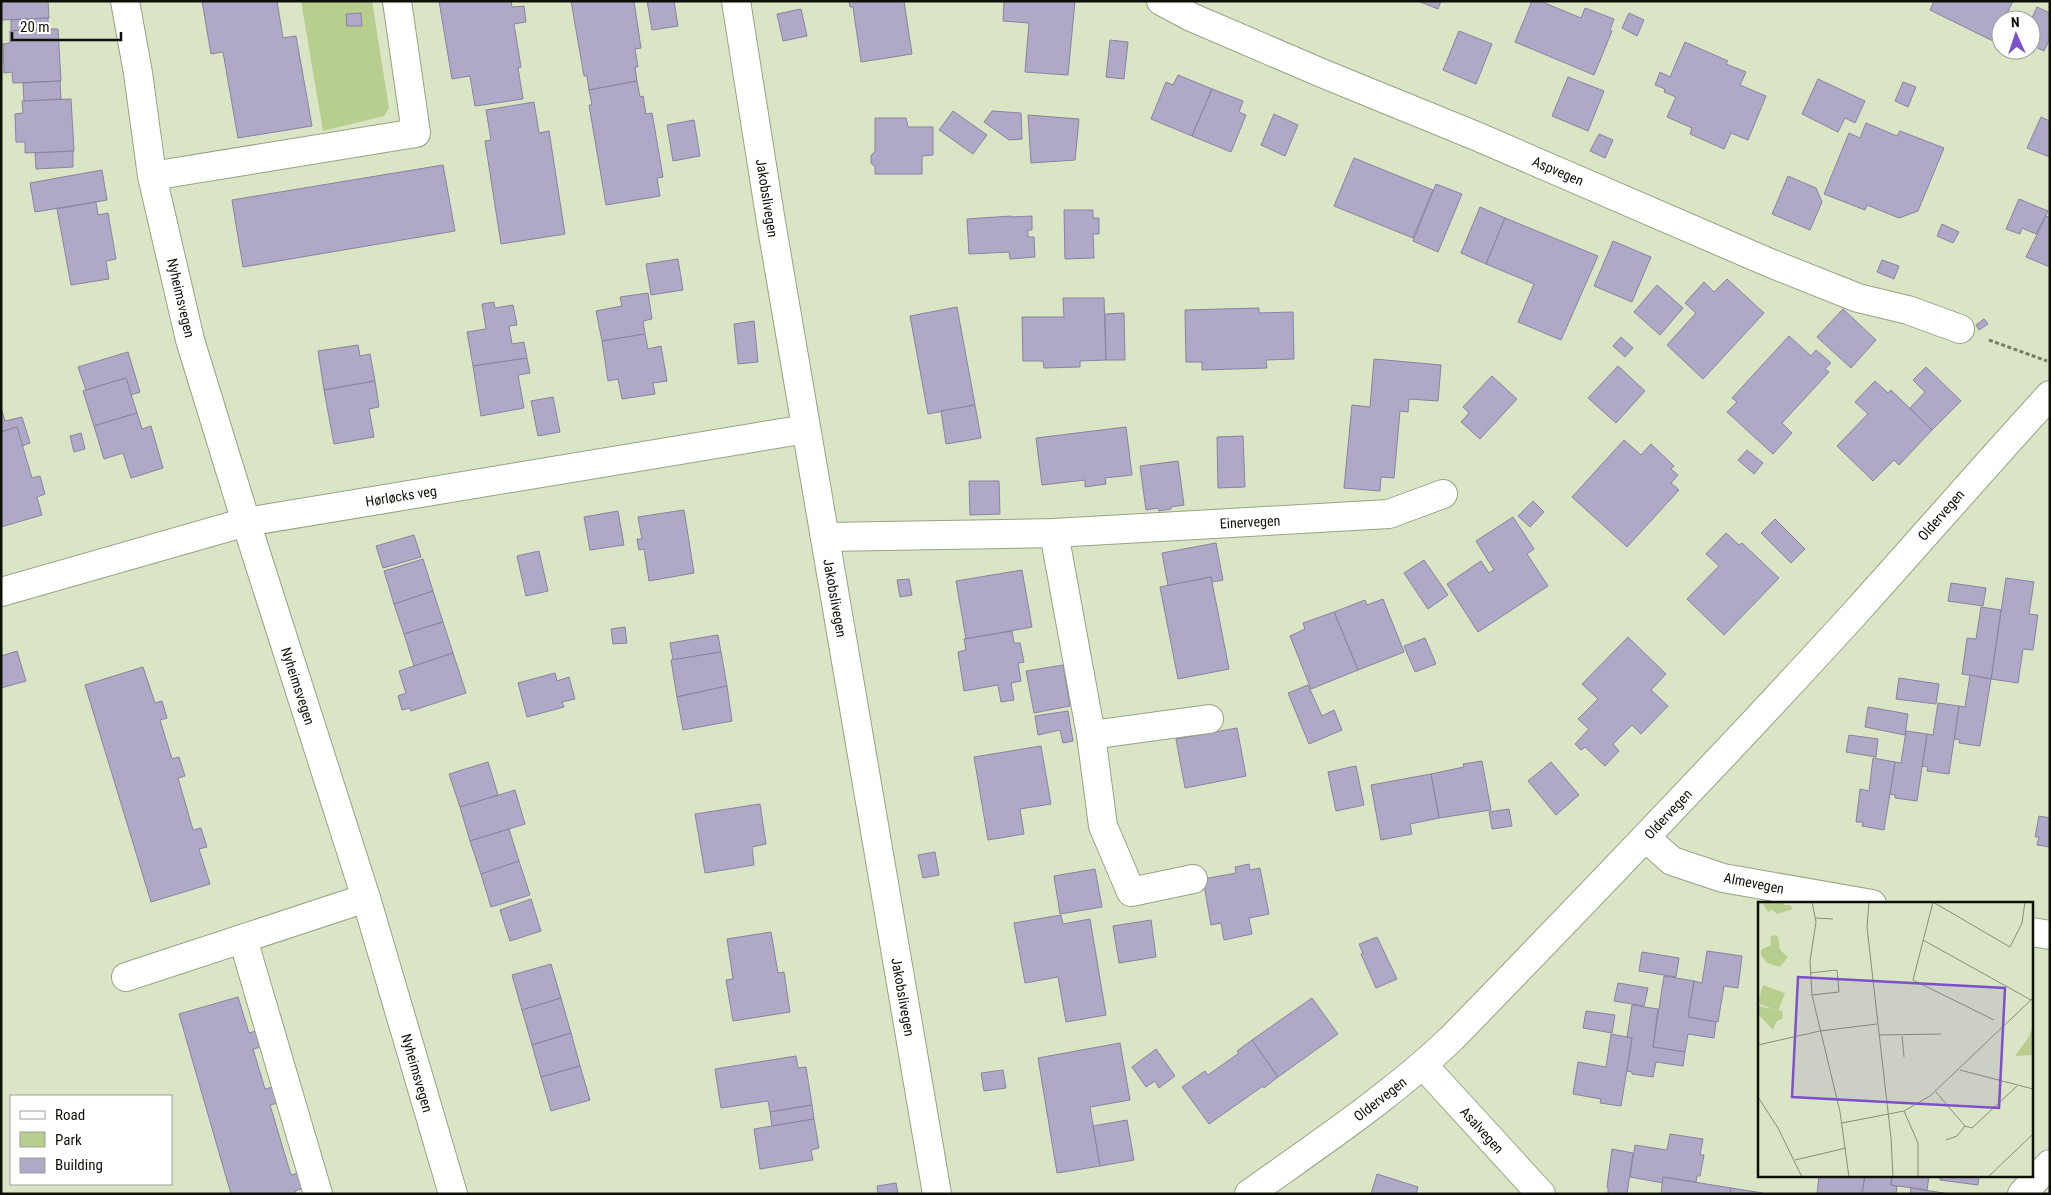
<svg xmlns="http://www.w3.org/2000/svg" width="2051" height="1195" viewBox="0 0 2051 1195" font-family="'Roboto Condensed',sans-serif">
<rect width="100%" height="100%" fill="#d9e5c4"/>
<polygon fill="#b8ce8e" points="301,1 372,1 389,108 384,116 323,131"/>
<g fill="#b0a8c7" stroke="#8a82a0">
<polygon points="1,1 48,1 49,18 1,20"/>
<polygon points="202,1 277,1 283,38 296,36 312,126 238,138 223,52 211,54"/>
<polygon points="439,1 511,1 512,7 524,6 526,22 514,24 521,67 518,68 523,99 475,106 470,76 452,79"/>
<polygon points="571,1 634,1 641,48 635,49 638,67 635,67 637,81 589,90 587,76 584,76"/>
<polygon points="647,1 674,1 678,26 652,30"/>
<polygon points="849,1 904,1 912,54 861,62 853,7 850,7"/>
<polygon points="1004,1 1075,1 1068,75 1025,72 1029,23 1003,21"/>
<polygon points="1418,1 1441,1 1438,9"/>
<polygon points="1532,1 1540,1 1581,18 1585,8 1614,19 1610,30 1612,31 1594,75 1515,42"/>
<polygon points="1934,1 2013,1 2004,20 2001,20 2001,26 1993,41 1930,10"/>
<polygon points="2037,7 2050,13 2050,38 2044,51 2031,45 2031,20"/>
<polygon points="801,9 807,36 783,41 777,14"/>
<polygon points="361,13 362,26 347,26 346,14"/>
<polygon points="1629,13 1644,20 1637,36 1622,28"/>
<polygon points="48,18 48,29 11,31 11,20"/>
<polygon points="48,29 58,29 61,81 13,83 12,72 4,73 3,44 10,43 10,31"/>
<polygon points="1459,31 1492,44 1476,84 1443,70"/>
<polygon points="1110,40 1128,42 1124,79 1106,77"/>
<polygon points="1685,42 1728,61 1726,64 1746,72 1740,85 1766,96 1748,140 1731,133 1724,149 1690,134 1692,128 1667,117 1676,97 1664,92 1665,89 1655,85 1660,72 1670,77"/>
<polygon points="1178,75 1212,89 1192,136 1151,119 1166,82 1173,85"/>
<polygon points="1568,77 1604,91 1588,131 1552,116"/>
<polygon points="1818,79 1865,101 1855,123 1845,118 1838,132 1802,114"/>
<polygon points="60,81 61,99 24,101 23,83"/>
<polygon points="637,81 640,97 643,96 646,114 652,113 663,177 657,178 660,196 606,205 589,105 592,105 589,90"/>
<polygon points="1903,82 1916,87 1908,107 1895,101"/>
<polygon points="1212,89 1243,101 1239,112 1246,115 1231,152 1192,136"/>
<polygon points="71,99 74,151 25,153 25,142 16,142 15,114 23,113 22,101"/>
<polygon points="534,102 539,133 549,131 565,234 501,244 485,141 491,140 486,110"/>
<polygon points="953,111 987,135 973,154 939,130"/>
<polygon points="992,111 1021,113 1022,139 1009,140 984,122"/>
<polygon points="1274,114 1298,125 1285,156 1261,145"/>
<polygon points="1028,115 1079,119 1075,160 1031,163"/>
<polygon points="2041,117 2050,121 2050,157 2027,148"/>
<polygon points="875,118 906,118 908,127 933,127 933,155 922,156 922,174 875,174 875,167 871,163 871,156 875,151"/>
<polygon points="694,120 700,156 673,161 667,125"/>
<polygon points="1866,123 1897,136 1900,131 1944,148 1918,211 1899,218 1867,205 1865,210 1824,194 1849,133 1860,138"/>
<polygon points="1599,134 1613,140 1605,158 1590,151"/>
<polygon points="73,151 73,167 36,169 35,153"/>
<polygon points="1354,158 1433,190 1413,238 1334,206"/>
<polygon points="443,165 455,231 243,267 232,200"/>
<polygon points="102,170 107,200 35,212 30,183"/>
<polygon points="1788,176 1816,188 1822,202 1810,230 1772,214"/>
<polygon points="1436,184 1462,194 1438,252 1413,241"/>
<polygon points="2019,199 2048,211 2036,234 2022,228 2020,234 2006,229"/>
<polygon points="96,202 98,215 108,213 116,259 106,261 109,279 71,285 57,209"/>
<polygon points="1480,207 1505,218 1486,264 1461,253"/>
<polygon points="1064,210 1093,210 1093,218 1099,218 1099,234 1093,234 1094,258 1065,259"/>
<polygon points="1011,216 1011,217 1032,216 1032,230 1028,230 1028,237 1034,237 1035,257 1010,259 1009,252 969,254 967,219"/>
<polygon points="2046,216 2050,218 2050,267 2026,257"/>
<polygon points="1505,218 1598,256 1561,340 1518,322 1534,284 1486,264"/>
<polygon points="1942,224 1959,232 1953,243 1937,236"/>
<polygon points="1613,241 1651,257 1632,302 1594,286"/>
<polygon points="678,259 683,290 651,295 646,264"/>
<polygon points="1882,260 1899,266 1894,279 1877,272"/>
<polygon points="1727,279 1764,313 1703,379 1667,345 1696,313 1685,303 1704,282 1714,292"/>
<polygon points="1657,285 1683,308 1660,335 1634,312"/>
<polygon points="648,293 652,319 643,321 645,334 602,341 596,311 622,306 620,297"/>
<polygon points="1063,298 1104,298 1106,360 1080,361 1080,367 1044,368 1043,361 1023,361 1022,317 1064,317"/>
<polygon points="494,302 495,308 513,305 517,325 509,326 512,344 524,342 527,358 473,366 467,332 486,329 482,304"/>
<polygon points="957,307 975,405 928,414 910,316"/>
<polygon points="1259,308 1259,313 1293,312 1294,359 1266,360 1267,368 1202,370 1202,362 1186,362 1185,310"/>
<polygon points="1843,309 1876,340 1851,368 1817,337"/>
<polygon points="1124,313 1125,360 1106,360 1105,314"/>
<polygon points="1984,319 1988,324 1979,330 1976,325"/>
<polygon points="754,321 758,362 738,364 734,324"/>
<polygon points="645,334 648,349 661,346 667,381 653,383 655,394 622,399 618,379 608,381 602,341"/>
<polygon points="1789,336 1811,356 1816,350 1831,363 1825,369 1829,372 1782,423 1792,433 1773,454 1727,412 1737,402 1732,398"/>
<polygon points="1621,337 1633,348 1625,357 1613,346"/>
<polygon points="358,345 360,356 370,354 375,381 324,390 318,351"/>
<polygon points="128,352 140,392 131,395 126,378 86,390 78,367"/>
<polygon points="527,358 530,373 518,375 524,408 481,416 473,366"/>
<polygon points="1374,359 1441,365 1438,401 1409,399 1408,412 1400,411 1394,478 1381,477 1380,491 1344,488 1352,405 1370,407"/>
<polygon points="1618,366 1645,391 1616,423 1588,398"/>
<polygon points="1926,367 1961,401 1932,430 1910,408 1925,392 1913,380"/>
<polygon points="1492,376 1517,399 1480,439 1461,422 1469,413 1463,407"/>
<polygon points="126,378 137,413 94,426 83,391"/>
<polygon points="375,381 379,407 369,409 374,437 334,444 324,390"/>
<polygon points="1875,381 1888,393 1891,390 1932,430 1899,465 1894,460 1873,481 1837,446 1868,414 1855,402"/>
<polygon points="553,397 560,432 538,436 531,401"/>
<polygon points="975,405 981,438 946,444 941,411"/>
<polygon points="1,408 5,421 22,417 30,443 22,446 17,427 1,432"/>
<polygon points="137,413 142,429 151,426 163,468 131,478 123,453 104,459 94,426"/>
<polygon points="17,427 32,478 40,476 45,494 37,497 42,515 1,527 1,432"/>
<polygon points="1126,427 1132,475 1105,478 1106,484 1085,487 1085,480 1042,485 1036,438"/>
<polygon points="81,433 85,449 74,452 70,436"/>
<polygon points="1243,436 1245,487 1218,488 1217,437"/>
<polygon points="1624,440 1641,455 1651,444 1674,466 1671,469 1678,475 1671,483 1679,490 1627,547 1572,497"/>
<polygon points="1747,450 1763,463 1754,474 1738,460"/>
<polygon points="1178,461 1184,505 1171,507 1171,509 1159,511 1158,508 1146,510 1140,466"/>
<polygon points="969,481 999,481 1000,514 970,515"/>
<polygon points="1533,501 1544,512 1530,527 1518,516"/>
<polygon points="684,510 694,573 649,581 644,549 639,550 637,539 642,539 638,517"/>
<polygon points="618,511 624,545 590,550 584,517"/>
<polygon points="1513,517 1534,549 1527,554 1548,586 1478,632 1447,584 1481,561 1489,573 1494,570 1476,541"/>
<polygon points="1775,519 1805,549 1791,563 1761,533"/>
<polygon points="1726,533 1739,545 1742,543 1779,578 1724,635 1687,599 1719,566 1706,554"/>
<polygon points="414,535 421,557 383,568 376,546"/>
<polygon points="1216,543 1223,580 1212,582 1211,577 1168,586 1162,553"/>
<polygon points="539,551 548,591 526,596 517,556"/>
<polygon points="423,559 433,591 394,604 384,571"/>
<polygon points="1424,560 1448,595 1428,609 1404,573"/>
<polygon points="1022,570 1032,627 966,639 956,581"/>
<polygon points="1211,577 1229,669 1178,679 1160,587"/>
<polygon points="2006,578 2034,582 2029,614 2038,615 2033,650 2023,649 2018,683 1991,679"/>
<polygon points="909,579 912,595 900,597 897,580"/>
<polygon points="1951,583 1986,588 1983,606 1948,601"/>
<polygon points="433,591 443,622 404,634 394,604"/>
<polygon points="1383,599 1404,652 1358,670 1334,612 1365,600 1367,605"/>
<polygon points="1981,607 2001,610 1991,679 1962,674 1967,638 1976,639"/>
<polygon points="1334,612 1358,670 1311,689 1290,636 1305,629 1303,623"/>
<polygon points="443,622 453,653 414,666 404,634"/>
<polygon points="625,627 627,643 613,644 611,629"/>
<polygon points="1012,631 1014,643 1020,643 1024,662 1018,663 1021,681 1011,683 1014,700 1001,702 998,685 964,691 958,652 966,650 964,639"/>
<polygon points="718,635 721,652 673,660 670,643"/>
<polygon points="1628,637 1666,674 1651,690 1668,706 1641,734 1632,725 1613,744 1619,751 1605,766 1585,747 1581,750 1575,744 1589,729 1578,719 1598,699 1582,684"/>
<polygon points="1425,638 1436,664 1415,672 1404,646"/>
<polygon points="17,651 26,681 1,688 1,656"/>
<polygon points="721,652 727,686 677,697 671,660"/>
<polygon points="453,653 466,693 411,711 410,708 402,710 398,696 406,693 399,671"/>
<polygon points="1063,665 1070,706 1034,713 1026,671"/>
<polygon points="143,667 155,703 162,701 167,718 160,720 172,759 179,757 185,776 178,778 193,830 201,828 207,847 199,849 210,884 151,902 85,685"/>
<polygon points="555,673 557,681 569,677 575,699 562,702 564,707 527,717 518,683"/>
<polygon points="1970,675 1991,679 1980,746 1959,743 1960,740 1954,739 1959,706 1965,707"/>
<polygon points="1899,678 1939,684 1936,704 1896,699"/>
<polygon points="1308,685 1322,716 1334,710 1342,730 1309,744 1288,693"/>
<polygon points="727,686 732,721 683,730 677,697"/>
<polygon points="1938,703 1959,706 1949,774 1927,771 1928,767 1922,766 1927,734 1933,735"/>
<polygon points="1868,707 1908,714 1905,735 1865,727"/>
<polygon points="1068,711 1073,741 1063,743 1060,730 1038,735 1035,716"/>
<polygon points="1237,728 1246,776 1185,788 1176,739"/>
<polygon points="1906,731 1927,734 1917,801 1895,798 1895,795 1890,794 1895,762 1901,763"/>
<polygon points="1849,735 1878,739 1876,757 1846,752"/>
<polygon points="1041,746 1051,804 1020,809 1024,834 988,840 974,757"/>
<polygon points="1873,758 1895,762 1884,830 1862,826 1863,822 1856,822 1860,789 1869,791"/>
<polygon points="1482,761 1491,810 1439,818 1431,774 1464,767 1463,764"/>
<polygon points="488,762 498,795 460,807 449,774"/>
<polygon points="1551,762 1579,795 1556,815 1528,781"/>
<polygon points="1356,766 1364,805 1336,811 1328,772"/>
<polygon points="1431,774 1439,818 1410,824 1412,834 1381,840 1371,785"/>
<polygon points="515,790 525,824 470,841 460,807"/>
<polygon points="760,804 766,844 752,847 754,865 705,873 695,814"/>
<polygon points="1509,809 1512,826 1492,829 1489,812"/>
<polygon points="2039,816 2050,818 2050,847 2037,845 2039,837 2035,837"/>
<polygon points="509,829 519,861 481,874 470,841"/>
<polygon points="935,852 939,875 923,878 918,855"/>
<polygon points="519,861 530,895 491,907 481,874"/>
<polygon points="1249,864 1250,870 1260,868 1269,914 1249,918 1252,934 1224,940 1221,923 1211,925 1203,879 1236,873 1235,867"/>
<polygon points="1095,869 1102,907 1060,914 1054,876"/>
<polygon points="531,899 541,931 510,941 500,910"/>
<polygon points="1061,915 1063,924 1090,919 1106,1015 1066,1022 1058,977 1025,983 1014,923"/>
<polygon points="1151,920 1156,957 1119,963 1113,926"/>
<polygon points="771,932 778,973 784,972 790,1012 733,1021 726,980 733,979 727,939"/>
<polygon points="1377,937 1397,979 1376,988 1361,954 1363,953 1359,944"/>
<polygon points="1707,951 1742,956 1738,988 1724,986 1718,1022 1688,1017 1694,981 1702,983"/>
<polygon points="1642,952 1679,958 1676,977 1639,971"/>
<polygon points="551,964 561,998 522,1010 512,975"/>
<polygon points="1664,976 1694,981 1688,1017 1716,1022 1714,1038 1688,1034 1685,1052 1653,1047"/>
<polygon points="1618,983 1648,988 1644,1006 1614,1001"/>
<polygon points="238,997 249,1033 256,1031 261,1047 253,1049 265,1089 273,1087 278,1103 270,1105 291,1175 298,1173 303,1188 295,1191 296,1194 231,1194 179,1014"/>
<polygon points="561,998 571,1033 532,1045 522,1010"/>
<polygon points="1312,998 1338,1034 1278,1077 1252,1040"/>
<polygon points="1632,1005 1658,1009 1653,1047 1685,1052 1683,1066 1656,1062 1653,1077 1632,1074 1632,1072 1627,1071 1632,1038 1627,1037"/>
<polygon points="1586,1011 1615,1015 1612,1033 1583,1028"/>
<polygon points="571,1033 580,1066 541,1077 532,1045"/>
<polygon points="1611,1034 1632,1038 1621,1106 1600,1103 1601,1099 1573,1094 1578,1062 1606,1067"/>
<polygon points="1252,1040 1278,1077 1264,1088 1263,1086 1209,1124 1182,1087 1205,1071 1208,1075 1239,1053 1237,1051"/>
<polygon points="1120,1043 1130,1100 1090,1107 1100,1166 1057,1173 1038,1058"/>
<polygon points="1156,1049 1175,1076 1159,1088 1155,1081 1146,1087 1132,1067"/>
<polygon points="796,1056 798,1068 806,1067 812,1105 770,1112 768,1101 721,1108 715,1069"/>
<polygon points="580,1066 590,1100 551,1111 541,1077"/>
<polygon points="1003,1070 1006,1088 984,1091 981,1073"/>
<polygon points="812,1105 814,1119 772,1126 770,1112"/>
<polygon points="814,1119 819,1148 811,1150 813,1160 760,1169 754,1129"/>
<polygon points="1127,1120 1134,1160 1100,1166 1093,1126"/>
<polygon points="1670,1134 1703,1139 1700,1155 1704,1155 1700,1176 1697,1176 1696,1182 1663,1177 1663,1183 1630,1177 1635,1145 1667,1150"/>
<polygon points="1612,1149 1633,1153 1627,1194 1608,1194 1608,1187 1607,1187"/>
<polygon points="1377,1174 1418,1187 1416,1194 1371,1194"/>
<polygon points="1819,1176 1865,1176 1862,1194 1817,1194"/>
<polygon points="1865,1176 1892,1176 1891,1185 1897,1186 1896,1194 1862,1194"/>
<polygon points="1892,1176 1929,1176 1927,1190 1891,1185"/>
<polygon points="1940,1176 1979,1176 1978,1185 1940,1180"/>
<polygon points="1663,1177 1731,1188 1730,1194 1661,1194"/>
<polygon points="896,1183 898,1194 878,1194 877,1186"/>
<polygon points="1731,1188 1763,1193 1763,1194 1730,1194"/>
<polygon points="1911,1188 1950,1194 1910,1194"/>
</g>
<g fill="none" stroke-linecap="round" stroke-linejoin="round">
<defs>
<g id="minor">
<polyline points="125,1 138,73 152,176 190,340 246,522 366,898 453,1194"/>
<polyline points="736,1 771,222 937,1194"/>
<polyline points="1161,1 1191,17 1324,74 1476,136 1770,263 1858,298 1908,310 1960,329"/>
<polyline points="152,176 416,133 397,1"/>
<polyline points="1054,533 1091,735"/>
<polyline points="825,537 1054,533 1389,514 1443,494"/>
<polyline points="1,592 246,522 806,429"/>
<polyline points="1646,838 1672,861 1723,878 1872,904"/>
<polyline points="1193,879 1131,892 1103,826 1091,735 1209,719"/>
<polyline points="2032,932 2050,935"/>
<polyline points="243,939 318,1194"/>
<polyline points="126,977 366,898"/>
<polyline points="1423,1065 1541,1194"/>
<path d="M1249,1194C1319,1144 1390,1097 1452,1038C1589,897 1724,757 1856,612C1921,540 1984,467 2050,395"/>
<polyline points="2022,1194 2050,1164"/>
</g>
</defs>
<use href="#minor" stroke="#98a384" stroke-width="30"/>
<polyline stroke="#757d67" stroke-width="3" stroke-dasharray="4 2.5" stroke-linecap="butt" points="1989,340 2047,361"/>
<use href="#minor" stroke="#fff" stroke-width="28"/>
</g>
<g text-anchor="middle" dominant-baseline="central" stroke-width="5" stroke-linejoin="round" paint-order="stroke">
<g font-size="14" fill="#0d1006" stroke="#fff">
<text transform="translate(1558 171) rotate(23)">Aspvegen</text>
<text transform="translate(767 198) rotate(81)">Jakobslivegen</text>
<text transform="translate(181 298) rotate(77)">Nyheimsvegen</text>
<text transform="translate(401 496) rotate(-9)">Hørløcks veg</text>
<text transform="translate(1941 515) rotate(-49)">Oldervegen</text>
<text transform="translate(1250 522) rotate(-3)">Einervegen</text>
<text transform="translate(835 598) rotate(80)">Jakobslivegen</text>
<text transform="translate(298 686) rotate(72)">Nyheimsvegen</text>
<text transform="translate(1668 814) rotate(-47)">Oldervegen</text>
<text transform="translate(1754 883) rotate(11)">Almevegen</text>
<text transform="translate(903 997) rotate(80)">Jakobslivegen</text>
<text transform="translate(417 1073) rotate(74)">Nyheimsvegen</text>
<text transform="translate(1380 1099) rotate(-38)">Oldervegen</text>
<text transform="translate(1482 1130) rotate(48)">Asalvegen</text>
</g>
</g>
<g transform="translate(1758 902)">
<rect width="275" height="275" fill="#d9e5c4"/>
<path d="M4,0H26V3H32L35,7L19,12L14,8L10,10ZM16,33L20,35L22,48L30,55L22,65L9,61L3,53V48L13,43L12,35ZM5,83L27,91L20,109L0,101ZM0,104L24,109L25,116L18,120L15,128L0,112ZM275,124V153L257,154L270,136Z" fill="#b8ce8e"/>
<path fill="none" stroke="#879078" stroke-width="1" d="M54,0L58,20L52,59L54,93L82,210L91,275M111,0L109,25L133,236L135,275M175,0L155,78L236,118M175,0L252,45L264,21L267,0M57,16L75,17M165,38L273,98M52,71L79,68L81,90L54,93M121,133L183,132M144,134L146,155M0,143L62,129L119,122M202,168L275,187M178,190L207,224L214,226L259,184M0,195L20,226L44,275M146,209L160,241V275M84,221L146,209L172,194L275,96M188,238L199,234L207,224M37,258L88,246M230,275L275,232"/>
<path fill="#7e51ca" fill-opacity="0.15" stroke="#7e51ca" stroke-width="2.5" d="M40,75L247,86L241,206L34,195Z"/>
<rect width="275" height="275" fill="none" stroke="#0d1006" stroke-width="2.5"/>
</g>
<rect width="2051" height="1195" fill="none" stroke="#0d1006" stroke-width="5"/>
<rect x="10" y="1095" width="162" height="90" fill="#ffffff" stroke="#9e9f9b"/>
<rect x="20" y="1111" width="25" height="8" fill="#ffffff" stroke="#9e9f9b"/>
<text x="55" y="1120" font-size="15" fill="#0d1006">Road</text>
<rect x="20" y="1132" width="25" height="15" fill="#b8ce8e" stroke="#9e9f9b"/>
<text x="55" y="1145" font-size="15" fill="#0d1006">Park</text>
<rect x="20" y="1158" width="25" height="15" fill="#b0a8c7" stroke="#9e9f9b"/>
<text x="55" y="1170" font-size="15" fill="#0d1006">Building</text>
<g transform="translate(2016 35) rotate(357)"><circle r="24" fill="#ffffff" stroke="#9e9f9b"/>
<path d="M0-4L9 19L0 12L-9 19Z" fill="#7e51ca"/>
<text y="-8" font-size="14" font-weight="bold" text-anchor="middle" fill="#0d1006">N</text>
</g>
<path d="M12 32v8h109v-8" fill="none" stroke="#0d1006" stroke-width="2.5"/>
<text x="20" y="32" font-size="15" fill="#0d1006" stroke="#ffffff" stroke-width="4" paint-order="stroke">20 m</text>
</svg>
